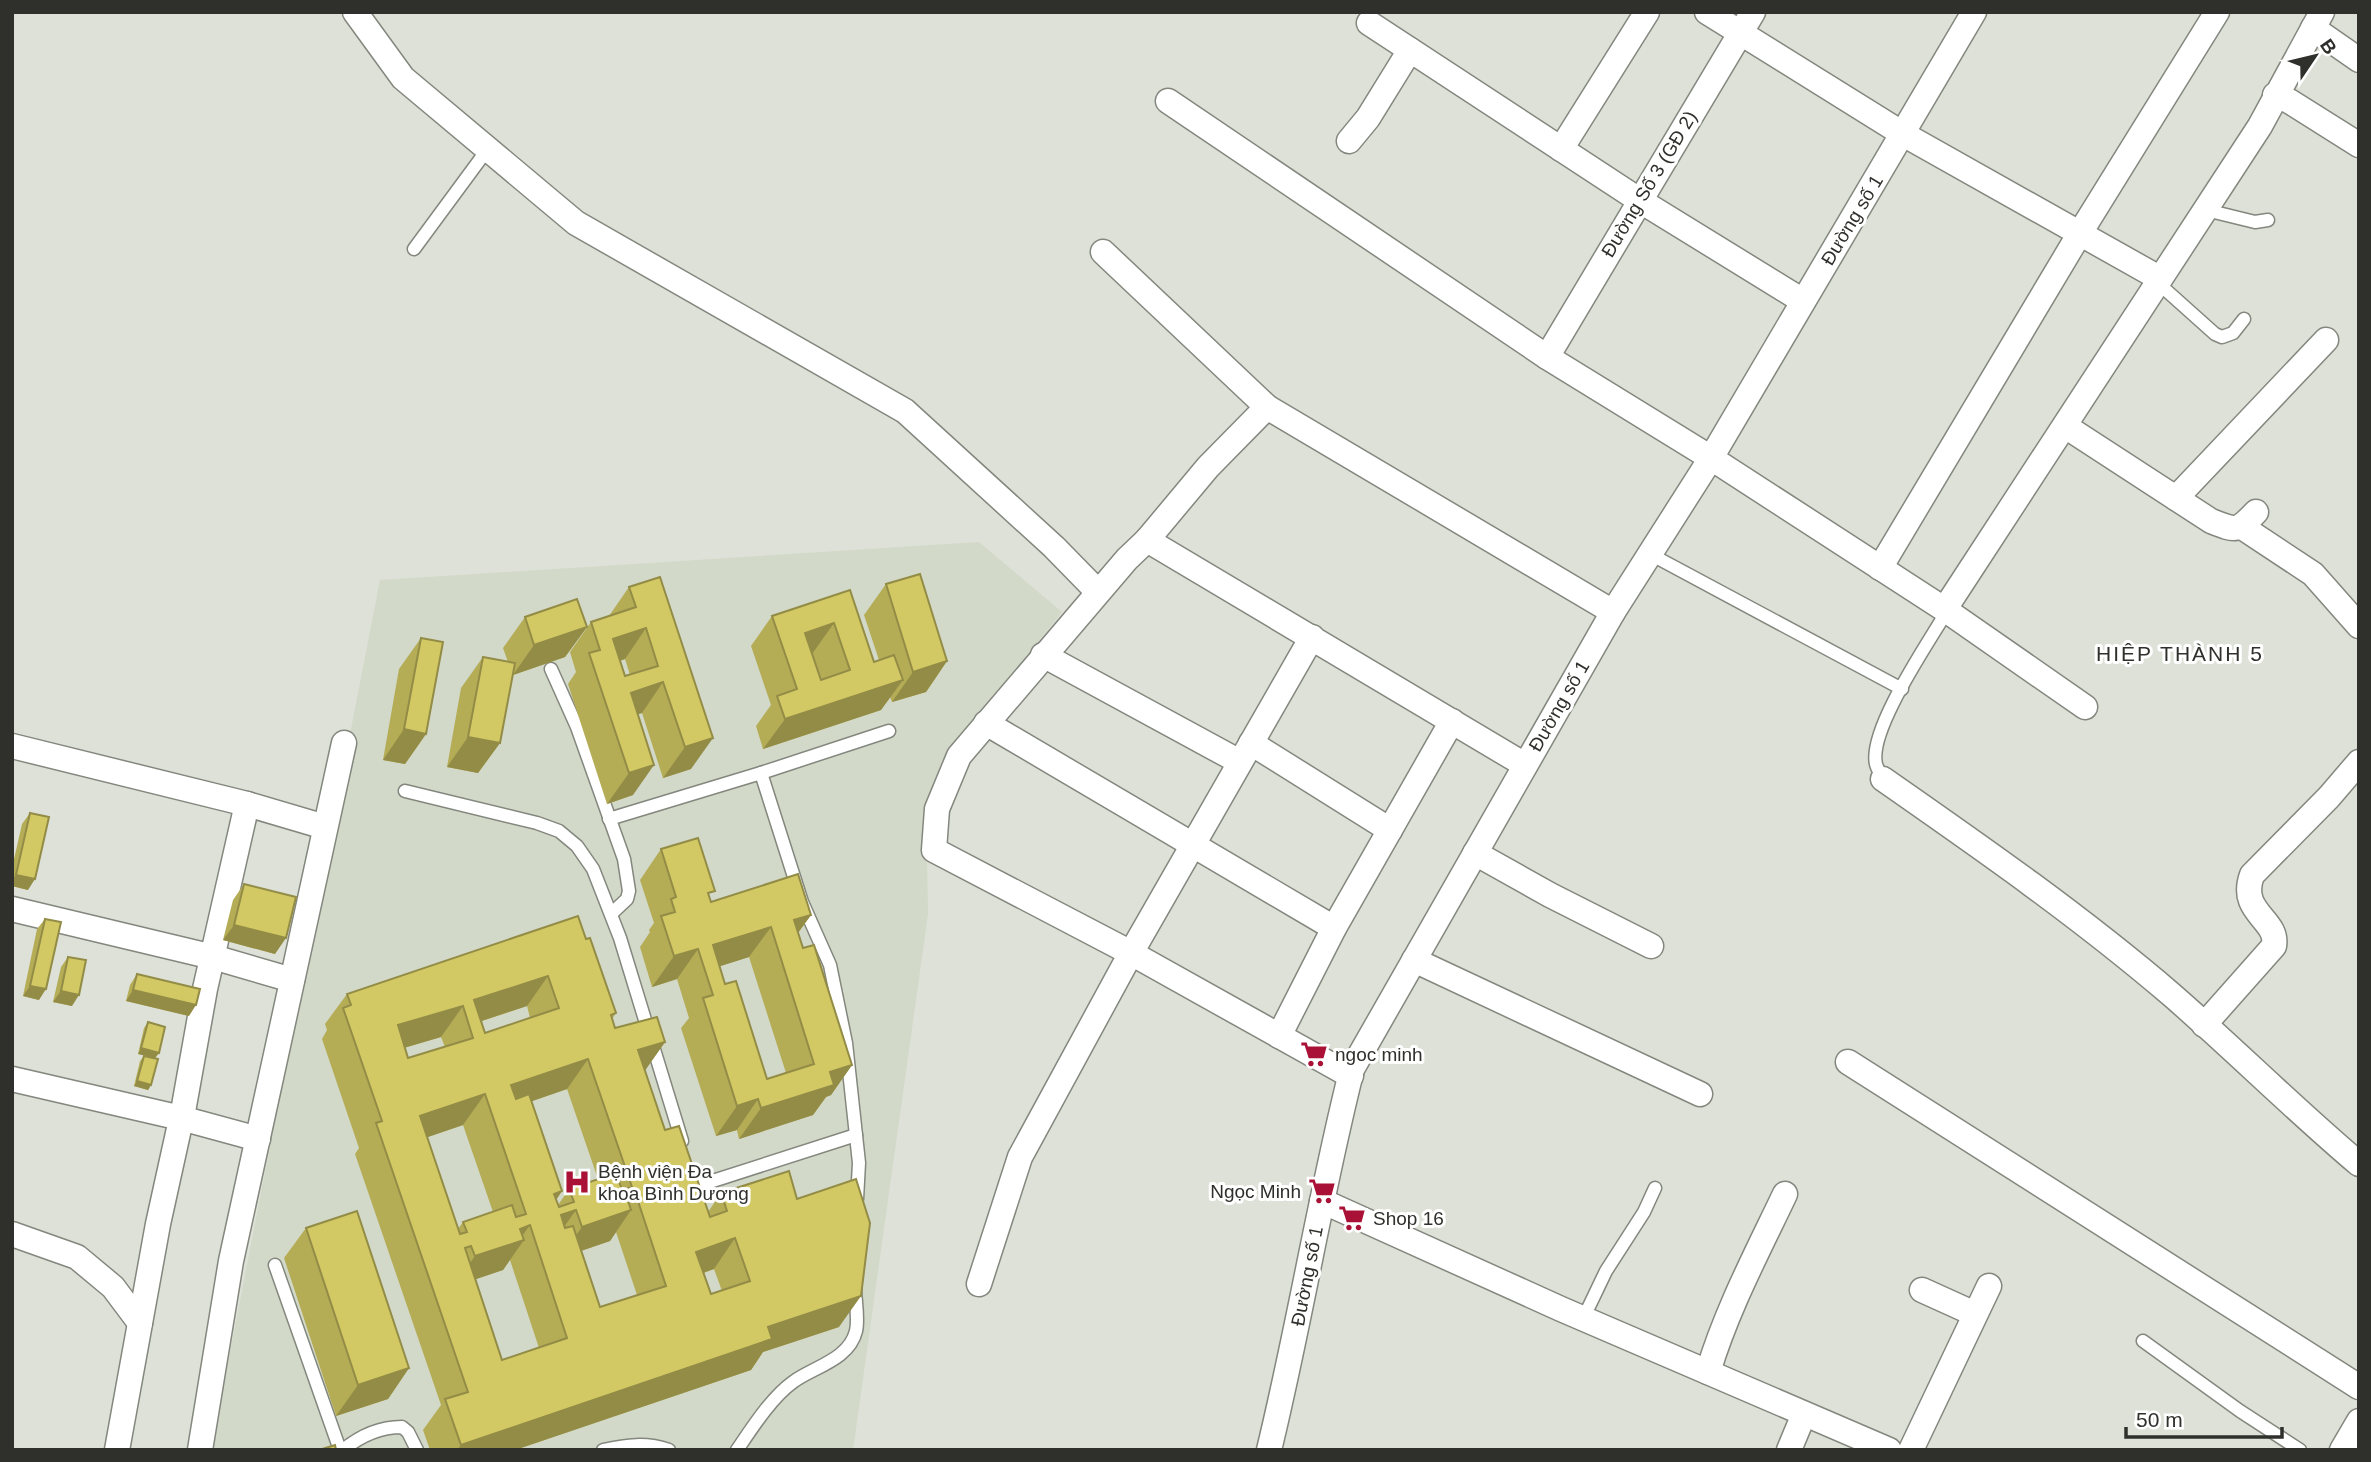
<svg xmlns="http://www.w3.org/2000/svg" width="2371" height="1462" viewBox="0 0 2371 1462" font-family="Helvetica,sans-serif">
<rect width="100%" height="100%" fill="#dde1d7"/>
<polygon fill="#d2d9c8" points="979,542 1062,612 947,753 926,807 928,914 853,1450 211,1450 380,580"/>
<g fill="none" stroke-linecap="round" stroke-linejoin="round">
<defs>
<g id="service">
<polyline points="2206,210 2255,222 2268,220"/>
<polyline points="414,249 487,150"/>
<polyline points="2158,283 2215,334 2222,337 2233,333 2244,319"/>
<polyline points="1650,554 1902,689"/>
<polyline points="551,669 577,727 624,859 629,891 627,899 611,914"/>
<polyline points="761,773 802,902 830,965 846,1043 859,1163 857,1199"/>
<path d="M1883,779C1881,774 1877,769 1876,764C1868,730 1929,642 1947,611"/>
<polyline points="405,791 537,823 559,831 577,846 593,869 620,938 682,1141"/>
<polyline points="609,819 761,773 889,731"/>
<polyline points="691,1176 694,1187 856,1135"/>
<polyline points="275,1265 340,1450"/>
<polyline points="1583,1319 1606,1271 1644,1212 1655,1188"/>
<polyline points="2143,1341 2240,1411 2300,1450"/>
<path d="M343,1450C360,1436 380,1427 402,1427L408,1432L417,1450"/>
<path d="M603,1450C626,1445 646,1442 669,1450"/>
<path d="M737,1450C752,1428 771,1398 793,1382C813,1367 849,1360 856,1331C859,1318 855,1300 855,1287"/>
</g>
<g id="minor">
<polyline points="355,12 403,78 576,223 905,411 1054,547 1098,592"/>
<polyline points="1707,12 1903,134 2152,274 2158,283"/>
<polyline points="1369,23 1639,200 1803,301"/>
<polyline points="2313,28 2359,60"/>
<polyline points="2275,95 2289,101 2359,145"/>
<polyline points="1168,101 1547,357 1711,458 1947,611 2085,707"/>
<polyline points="1349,141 1368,118 1410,50"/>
<polyline points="1561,149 1647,12"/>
<polyline points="1103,252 1267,407 1613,612"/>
<polyline points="1547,357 1753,12"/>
<polyline points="1267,407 1208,467 1147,540 1127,559 959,756 937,809 934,850 1131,953 1351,1076"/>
<path d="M2065,426L2211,521C2236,531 2237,532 2256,512"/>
<polyline points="2176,498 2326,340"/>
<polyline points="2242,527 2313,574 2359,626"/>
<polyline points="1147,540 1525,765"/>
<polyline points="1880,568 2080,233 2217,12"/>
<polyline points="1947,611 1950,601 2260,126 2322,12"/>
<polyline points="1043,655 1240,762"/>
<polyline points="986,723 1334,928"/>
<polyline points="1251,743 1390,830"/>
<polyline points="12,746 247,804 325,827"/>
<path d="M1883,779C1982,848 2081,917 2173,996C2236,1051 2295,1110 2359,1164"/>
<polyline points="1475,853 1550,895 1651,946"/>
<polyline points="12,909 213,957 292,980"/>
<polyline points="1414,960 1700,1094"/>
<path d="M2204,1025L2274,946C2279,919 2238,913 2252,875L2329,797L2359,762"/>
<polyline points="1279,1036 1334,928 1452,721"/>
<polyline points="1848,1062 2359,1387"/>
<polyline points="12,1079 181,1118 258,1139"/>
<polyline points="1322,1201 1561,1309 1889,1450"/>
<polyline points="12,1234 77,1257 113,1287 140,1323"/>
<polyline points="979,1284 1020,1157 1131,953 1312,637"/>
<polyline points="1922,1290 1975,1314"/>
<path d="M1708,1372C1727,1309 1757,1253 1785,1194"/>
<polyline points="117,1450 158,1224 184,1106 205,989 247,804"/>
<polyline points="200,1450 231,1261 344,743"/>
<path d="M1269,1450C1300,1323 1320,1195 1352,1069L1613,612L1711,458L1974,12"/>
<polyline points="1789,1450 1804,1414"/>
<polyline points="1911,1450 1989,1286"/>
<polyline points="2342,1450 2359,1421"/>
</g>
</defs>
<use href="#service" stroke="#83877e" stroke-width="15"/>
<use href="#minor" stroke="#83877e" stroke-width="27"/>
<use href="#service" stroke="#fff" stroke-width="12"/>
<use href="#minor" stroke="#fff" stroke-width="24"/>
</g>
<g fill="#b5ac56" fill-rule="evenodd">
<path d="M660,577L691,769L663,778L642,713L638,714L633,795L607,804L568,684L576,672L570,652L591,622L609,616L629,587ZM625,659L630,675L625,676L620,661Z"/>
<polygon points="886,584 947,661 926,692 892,702 890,697 881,710 763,749 756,726 771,705 751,646 772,616 850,590 874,662 879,660 864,615"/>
<polygon points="525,617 587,627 565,657 513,675 500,743 478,773 447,767 461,688 483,657 508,662 503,648"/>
<polygon points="421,638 426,734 405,764 383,760 399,669"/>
<polygon points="30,813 28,890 12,886 12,868 22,824"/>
<path d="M661,849L709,898L711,902L811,915L798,933L803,948L852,1065L831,1095L826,1097L813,1115L739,1139L737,1130L716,1136L681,1028L689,1018L677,979L652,987L640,947L650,932L649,930L654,923L640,880ZM749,957L786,1073L767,1079L725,984L720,966Z"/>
<polygon points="244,884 275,954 223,940 233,900"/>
<polygon points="45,919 39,1000 23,996 37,929"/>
<path d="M586,939L616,1013L612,1019L615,1028L665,1042L645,1070L665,1130L708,1212L721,1193L839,1327L763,1352L751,1370L515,1450H430L423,1430L441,1405L355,1154L359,1148L322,1039L327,1030L325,1024L347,994ZM527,1006L530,1018L485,1033L482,1021ZM441,1037L445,1047L408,1058L404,1048ZM567,1089L598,1179L569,1189L558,1205L556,1200L562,1191L532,1101ZM463,1125L493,1212L463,1222L458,1229L427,1137ZM616,1232L637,1295L600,1307L581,1251L610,1241ZM510,1260L539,1348L502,1360L475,1279L503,1270ZM714,1269L722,1291L711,1294L704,1273Z"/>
<polygon points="68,957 72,1006 53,1002 61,967"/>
<polygon points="137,974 189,1016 126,1001 130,985"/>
<polygon points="148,1022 159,1053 155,1058 138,1054 144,1028"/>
<polygon points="144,1056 151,1085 148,1090 134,1086 140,1061"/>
<polygon points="306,1228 409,1368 388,1399 336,1416 284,1258"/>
</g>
<g fill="#938c46">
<polygon points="834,623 812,654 805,633"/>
<polygon points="587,627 565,657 513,675 534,645"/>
<polygon points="646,628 625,659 594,669 613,639"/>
<polygon points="947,661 926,692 892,702 913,672"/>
<polygon points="903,680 881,710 763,749 785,719"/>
<polygon points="663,682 642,713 612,723 631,693"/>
<polygon points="404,729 426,734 405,764 383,760"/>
<polygon points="468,737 500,743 478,773 447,767"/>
<polygon points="713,738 691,769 663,778 685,747"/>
<polygon points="654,765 633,795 607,804 629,773"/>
<polygon points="16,875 35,879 28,890 12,886 12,880"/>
<polygon points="811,915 789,945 794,920"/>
<polygon points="234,925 286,938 275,954 223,940"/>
<polygon points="771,927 749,957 705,971 713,945"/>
<polygon points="698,949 677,979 652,987 674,956"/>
<polygon points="548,976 527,1006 469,1025 474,1000"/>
<polygon points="30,986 46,989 39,1000 23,996"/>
<polygon points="133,990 196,1005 189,1016 126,1001"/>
<polygon points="61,991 79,995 72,1006 53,1002"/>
<polygon points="463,1006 441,1037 376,1056 398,1025"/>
<polygon points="665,1042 644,1072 638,1050"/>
<polygon points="141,1048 159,1053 155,1058 138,1054"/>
<polygon points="588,1059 567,1089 492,1115 511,1085"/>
<polygon points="852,1065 831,1095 826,1097 813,1115 739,1139 761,1108 830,1072"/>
<polygon points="137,1081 151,1085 148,1090 134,1086"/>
<polygon points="485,1094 463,1125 399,1147 420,1116"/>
<polygon points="758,1099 737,1130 716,1136 737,1106"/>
<polygon points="562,1191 541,1222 554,1194"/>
<polygon points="636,1195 623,1213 631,1210 610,1241 560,1258 582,1227 627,1198"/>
<polygon points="576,1210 554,1241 561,1215"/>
<polygon points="530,1225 518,1242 524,1240 503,1270 453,1287 475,1256 520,1229"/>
<polygon points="735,1238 714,1269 675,1282 696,1252"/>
<polygon points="861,1296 839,1327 763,1352 751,1370 515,1450 457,1450 461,1445 768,1327"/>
<polygon points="409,1368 388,1399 336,1416 358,1385"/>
</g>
<g fill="#d2c864" stroke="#938c46" stroke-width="2" fill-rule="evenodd">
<polygon points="920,574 947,661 913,672 886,584"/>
<path d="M660,577L713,738L685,747L663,682L631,693L654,765L629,773L589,653L600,650L591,622L636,607L629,587ZM646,628L658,666L625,676L613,639Z"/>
<path d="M850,590L874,662L894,655L903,680L785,719L777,696L797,689L772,616ZM834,623L850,670L821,680L805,633Z"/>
<polygon points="577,599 587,627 534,645 525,617"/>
<polygon points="421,638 443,642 426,734 404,729"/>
<polygon points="483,657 515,663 500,743 468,737"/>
<polygon points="30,813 49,817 35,879 16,875"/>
<path d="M698,838L715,891L708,893L711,902L798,874L811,915L794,920L803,948L814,945L852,1065L830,1072L834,1085L761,1108L758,1099L737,1106L703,998L713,995L698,949L674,956L661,916L675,912L671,899L676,897L661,849ZM771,927L814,1064L767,1079L736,981L725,984L713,945Z"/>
<polygon points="244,884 296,897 286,938 234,925"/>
<path d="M578,916L586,939L590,938L616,1013L611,1015L615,1028L657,1017L665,1042L638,1050L665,1130L679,1126L710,1217L727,1211L721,1193L789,1171L797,1199L856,1179L870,1223L861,1296L768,1327L772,1339L461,1445L445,1399L468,1392L376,1123L382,1121L343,1008L351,1005L347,994ZM548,976L559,1008L485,1033L474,1000ZM463,1006L473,1038L408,1058L398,1025ZM588,1059L632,1187L622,1190L616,1173L569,1189L574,1202L559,1207L554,1194L562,1191L529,1094L516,1099L511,1085ZM485,1094L526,1214L516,1217L512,1205L463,1222L467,1232L460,1234L420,1116ZM636,1195L666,1286L600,1307L573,1226L565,1228L561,1215L576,1210L582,1227L631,1210L627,1198ZM530,1225L567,1338L502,1360L465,1248L471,1246L475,1256L524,1240L520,1229ZM735,1238L750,1281L711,1294L696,1252Z"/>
<polygon points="45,919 61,922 46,989 30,986"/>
<polygon points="68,957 86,960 79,995 61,991"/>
<polygon points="137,974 200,989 196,1005 133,990"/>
<polygon points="148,1022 165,1027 159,1053 141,1048"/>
<polygon points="144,1056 158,1059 151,1085 137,1081"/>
<polygon points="357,1211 409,1368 358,1385 306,1228"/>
<polygon points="335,1445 336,1450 319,1450"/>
</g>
<defs>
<symbol id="supermarket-bare" viewBox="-9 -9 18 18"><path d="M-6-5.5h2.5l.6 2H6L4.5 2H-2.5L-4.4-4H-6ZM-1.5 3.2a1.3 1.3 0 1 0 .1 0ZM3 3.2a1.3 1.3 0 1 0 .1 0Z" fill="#a91236" stroke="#fff" stroke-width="2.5" paint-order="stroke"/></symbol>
<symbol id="hospital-bare" viewBox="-9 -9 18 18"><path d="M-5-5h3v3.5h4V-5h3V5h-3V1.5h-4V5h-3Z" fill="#a91236" stroke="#fff" stroke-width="2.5" paint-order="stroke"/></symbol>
</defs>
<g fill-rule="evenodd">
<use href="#supermarket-bare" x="1295" y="1035" width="38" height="38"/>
<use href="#hospital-bare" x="558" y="1163" width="38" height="38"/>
<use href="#supermarket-bare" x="1303" y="1172" width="38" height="38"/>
<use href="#supermarket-bare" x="1333" y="1199" width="38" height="38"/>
</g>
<g text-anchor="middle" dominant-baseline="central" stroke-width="6" stroke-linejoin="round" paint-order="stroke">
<g font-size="19" fill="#2f302c" stroke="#fff">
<text transform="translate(1649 184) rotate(-59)">Đường Số 3 (GĐ 2)</text>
<text transform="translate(1852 220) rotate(-59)">Đường số 1</text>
<text transform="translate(1559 706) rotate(-60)">Đường số 1</text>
<text transform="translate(1307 1276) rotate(-79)">Đường số 1</text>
</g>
<g font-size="19" fill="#2f302c" stroke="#fff" text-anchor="start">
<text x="1335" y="1054">ngoc minh</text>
<text x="598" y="1171">Bệnh viện Đa<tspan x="598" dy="22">khoa Bình Dương</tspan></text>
<text x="1301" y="1191" text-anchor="end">Ngọc Minh</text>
<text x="1373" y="1218">Shop 16</text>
</g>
<g font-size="21" letter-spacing="2" fill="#2f302c" stroke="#fff">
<text x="2180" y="653">HIỆP THÀNH 5</text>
</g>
</g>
<rect width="2371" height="1462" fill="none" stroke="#2f302c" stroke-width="28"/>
<g transform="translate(2315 56) rotate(55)" stroke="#ffffff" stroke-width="5" paint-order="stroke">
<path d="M0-5L12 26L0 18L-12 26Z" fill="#2f302c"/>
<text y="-10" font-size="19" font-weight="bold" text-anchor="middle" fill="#2f302c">B</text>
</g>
<path d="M2126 1427v10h156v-10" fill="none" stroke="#2f302c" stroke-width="3.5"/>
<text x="2136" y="1427" font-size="21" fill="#2f302c" stroke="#ffffff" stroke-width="5" paint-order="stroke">50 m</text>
</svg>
